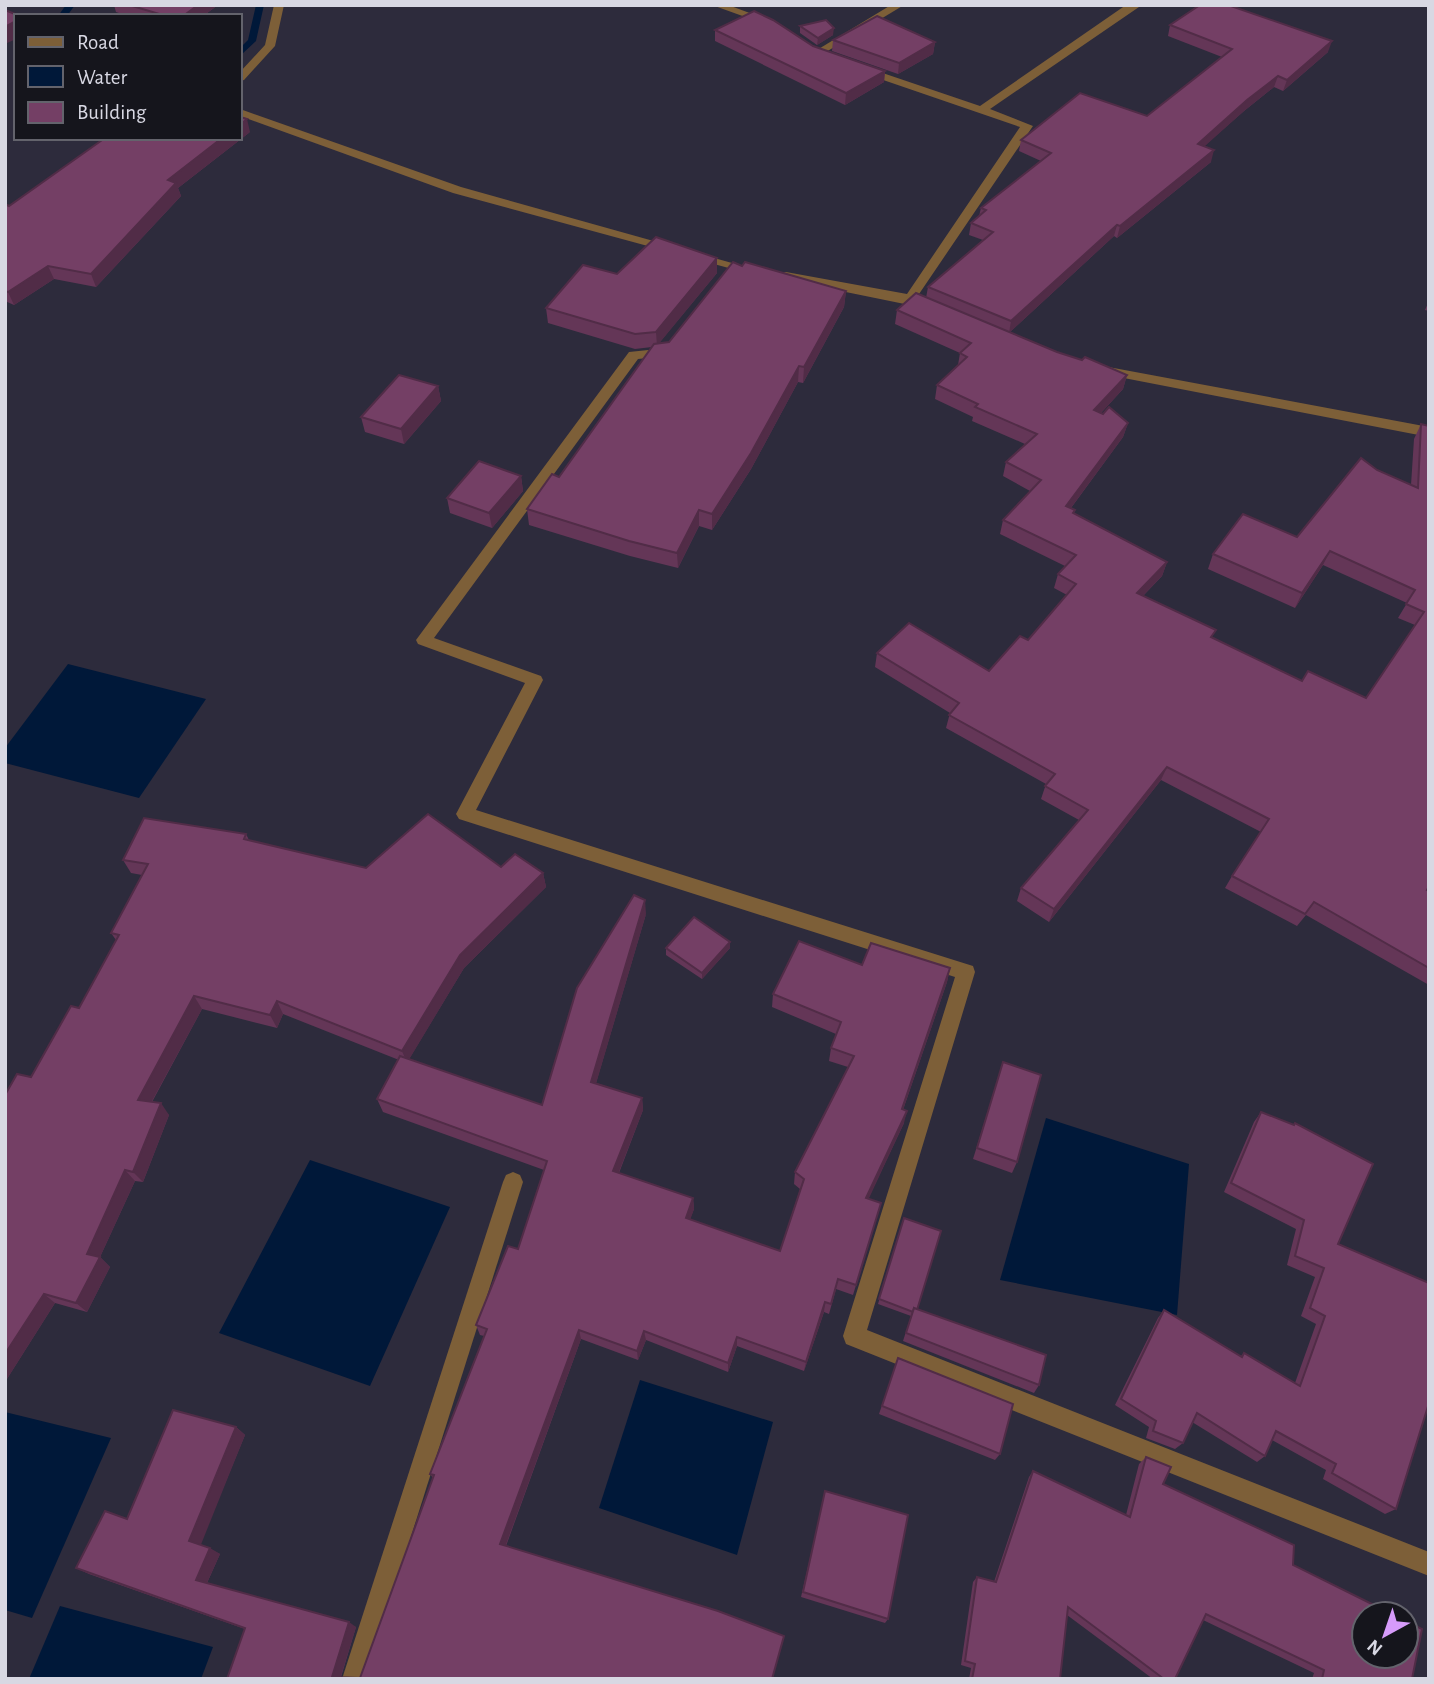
<svg xmlns="http://www.w3.org/2000/svg" width="1434" height="1684" viewBox="0 0 1434 1684" font-family="'Alegreya Sans',sans-serif">
<rect width="100%" height="100%" fill="#2d2b3c"/>
<g fill="#001839">
<polygon points="68,664 206,699 139,798 5,763 5,748"/>
<polygon points="1046,1118 1189,1164 1177,1315 1000,1280"/>
<polygon points="310,1160 450,1207 370,1386 219,1333"/>
<polygon points="640,1380 773,1422 737,1555 599,1508"/>
<polygon points="5,1412 111,1438 32,1618 5,1610"/>
<polygon points="60,1606 213,1647 201,1679 29,1679"/>
</g>
<g fill="none" stroke-linecap="round" stroke-linejoin="round">
<g fill="#001839" fill-rule="evenodd">
<polygon points="66,5 75,5 67,16 58,16"/>
<polygon points="256,5 264,5 256,41 240,56 240,48 248,40"/>
</g>
<g fill="#7d5f38" fill-rule="evenodd">
<polygon points="274,5 284,5 275,46 244,80 240,81 240,72 265,45"/>
<polygon points="712,5 728,5 774,22 765,24"/>
<polygon points="891,5 904,5 821,55 812,53"/>
<polygon points="1126,5 1139,7 990,109 1033,126 917,297 934,304 934,310 782,279 782,273 786,272 907,294 1020,127 857,71 857,67 865,67 980,106"/>
<polygon points="240,109 461,187 757,270 755,273 747,273 453,193 240,116"/>
<polygon points="667,343 674,347 667,356 638,359 434,638 541,676 543,680 476,810 973,966 975,972 867,1330 1429,1552 1429,1576 846,1344 843,1336 955,977 459,819 456,814 525,683 418,644 416,640 629,352 658,349"/>
<polygon points="1103,366 1429,427 1429,437 1098,373 1096,370"/>
<polygon points="513,1172 520,1175 523,1182 366,1679 342,1679 503,1182 506,1175"/>
</g>
</g>
<g fill="#643657">
<polygon points="114,5 218,5 203,16 128,16 116,12"/>
<polygon points="1170,25 1328,52 1283,91 1274,87 1244,111 1204,146 1211,162 1117,238 1114,236 1010,332 1057,352 1127,375 1123,389 1101,413 1128,423 1123,437 1071,508 1075,510 1074,513 1167,562 1162,576 1143,596 1212,638 1302,681 1366,698 1415,625 1398,618 1407,603 1323,565 1295,608 1208,569 1213,554 1297,537 1377,470 1411,485 1414,439 1421,424 1427,890 1429,891 1429,985 1306,915 1297,926 1225,888 1232,876 1261,832 1161,780 1049,922 1017,901 1021,888 1079,820 1041,799 1046,784 946,728 950,713 875,667 877,653 989,671 1028,640 1067,595 1054,588 1058,574 1065,566 1000,534 1003,520 1030,491 1003,476 1006,462 1025,444 972,421 973,417 935,399 937,385 958,365 960,353 895,324 897,310 926,298 928,287 983,240 969,235 971,223 979,216 981,208 1041,161 1019,151 1021,140 1147,116 1222,57 1168,36"/>
<polygon points="800,26 833,35 817,45 800,33"/>
<polygon points="715,30 813,46 885,71 884,82 845,105 715,41"/>
<polygon points="833,40 935,42 933,54 898,74 832,51"/>
<polygon points="250,132 178,188 181,196 96,287 54,279 14,305 5,301 5,204 9,206"/>
<polygon points="742,266 846,291 844,307 803,383 798,382 751,469 712,530 699,526 678,568 630,556 529,525 527,509 559,477 652,347 635,349 548,323 546,308 617,274 717,273 659,343 669,342"/>
<polygon points="1429,301 1429,311 1425,310"/>
<polygon points="438,386 441,401 404,444 365,432 361,417"/>
<polygon points="521,476 523,491 492,528 450,513 447,498"/>
<polygon points="246,834 249,840 366,868 501,867 543,873 546,887 464,968 409,1059 542,1105 646,914 596,1083 642,1098 643,1110 619,1173 693,1198 694,1209 690,1219 780,1251 800,1189 794,1184 795,1172 848,1067 829,1061 831,1048 836,1034 772,1007 773,994 862,965 950,968 947,982 903,1110 904,1123 868,1199 881,1203 853,1295 836,1289 829,1314 824,1312 804,1371 737,1346 728,1372 646,1340 638,1360 581,1339 506,1546 772,1679 227,1679 245,1629 89,1574 76,1568 127,1519 236,1427 245,1435 200,1544 220,1554 207,1583 356,1627 341,1677 360,1678 433,1478 430,1474 484,1336 480,1335 476,1325 518,1249 544,1170 383,1112 377,1099 399,1060 283,1014 277,1028 202,1009 152,1102 169,1115 143,1182 135,1181 100,1257 110,1267 87,1312 55,1303 5,1382 5,1095 31,1077 79,1008 116,940 111,933 142,875 131,873 123,860"/>
<polygon points="666,948 730,948 702,979 666,955"/>
<polygon points="1003,1062 1017,1162 1012,1173 973,1159"/>
<polygon points="1261,1112 1338,1244 1396,1509 1385,1514 1323,1479 1326,1470 1272,1440 1265,1456 1257,1462 1192,1422 1183,1443 1175,1449 1146,1438 1149,1427 1115,1405 1158,1318 1164,1310 1241,1356 1244,1353 1295,1383 1316,1324 1301,1316 1315,1277 1287,1265 1296,1229 1224,1192 1254,1122"/>
<polygon points="904,1218 917,1310 1039,1385 1034,1393 903,1341 911,1316 878,1304"/>
<polygon points="898,1358 1000,1454 995,1460 879,1414"/>
<polygon points="1146,1457 1163,1484 1293,1565 1412,1679 1312,1679 1314,1673 1203,1620 1175,1679 1153,1679 1067,1615 1060,1679 969,1679 971,1668 961,1665 973,1582 977,1577 994,1582 1029,1477 1033,1471 1126,1515 1139,1464"/>
<polygon points="824,1497 888,1619 885,1623 801,1597"/>
</g>
<g fill="#512c47">
<polygon points="198,5 218,5 203,16 183,16"/>
<polygon points="16,21 16,39 5,44 5,27"/>
<polygon points="834,28 833,35 817,45 818,38"/>
<polygon points="1332,41 1328,52 1283,91 1287,80"/>
<polygon points="935,42 933,54 898,74 899,63"/>
<polygon points="885,71 884,82 845,105 846,93"/>
<polygon points="1278,76 1274,87 1244,111 1195,155 1198,144 1247,100"/>
<polygon points="247,119 250,132 178,188 181,196 96,287 91,274 168,180 222,138 240,138 240,125"/>
<polygon points="1214,150 1211,162 1117,238 1120,226"/>
<polygon points="1117,225 1114,236 1009,333 1011,321"/>
<polygon points="717,258 717,273 657,346 656,332"/>
<polygon points="48,266 54,279 14,305 8,292"/>
<polygon points="846,291 844,307 803,383 804,367"/>
<polygon points="799,366 798,382 751,469 712,530 712,514"/>
<polygon points="1127,375 1123,389 1090,425 1094,410"/>
<polygon points="438,386 441,401 404,444 401,429"/>
<polygon points="1128,423 1123,437 1062,520 1066,506"/>
<polygon points="521,476 523,491 492,528 489,513"/>
<polygon points="699,510 699,526 678,568 677,553"/>
<polygon points="1330,551 1323,565 1295,608 1302,593"/>
<polygon points="1167,562 1162,576 1132,607 1137,593"/>
<polygon points="1167,767 1161,780 1049,922 1054,909"/>
<polygon points="543,873 546,887 464,968 407,1063 402,1051 460,955"/>
<polygon points="645,900 646,914 593,1094 591,1082"/>
<polygon points="730,942 730,948 702,979 702,973"/>
<polygon points="950,968 947,982 899,1121 902,1109"/>
<polygon points="194,996 202,1009 146,1112 138,1100"/>
<polygon points="277,1001 283,1014 277,1028 270,1015"/>
<polygon points="642,1098 643,1110 615,1182 613,1171"/>
<polygon points="161,1103 169,1115 143,1182 133,1172"/>
<polygon points="907,1111 904,1123 864,1209 866,1198"/>
<polygon points="125,1170 135,1181 100,1257 110,1267 87,1312 76,1303 87,1254"/>
<polygon points="693,1198 694,1209 687,1229 686,1218"/>
<polygon points="44,1294 55,1303 5,1382 5,1354"/>
<polygon points="825,1302 824,1312 804,1371 806,1362"/>
<polygon points="579,1330 581,1339 504,1550 500,1544"/>
<polygon points="644,1331 646,1340 638,1360 637,1351"/>
<polygon points="737,1337 737,1346 728,1372 728,1363"/>
<polygon points="236,1427 245,1435 200,1547 189,1541"/>
<polygon points="210,1548 220,1554 206,1585 196,1580"/>
<polygon points="349,1622 356,1627 340,1679 332,1677"/>
</g>
<g fill="#743f65" stroke="#512c47" stroke-width="2">
<polygon points="129,5 198,5 183,16 166,16"/>
<polygon points="1200,5 1228,5 1332,41 1287,80 1278,76 1247,100 1198,144 1214,150 1120,226 1117,225 1011,321 928,287 993,232 971,223 986,210 981,208 1051,153 1021,140 1080,93 1147,116 1232,49 1170,25"/>
<polygon points="5,10 20,16 16,16 16,21 5,27"/>
<polygon points="754,11 773,20 813,46 885,71 846,93 715,30"/>
<polygon points="877,16 935,42 899,63 833,40"/>
<polygon points="826,20 834,28 818,38 800,26"/>
<polygon points="240,117 247,119 240,125"/>
<polygon points="105,138 222,138 168,180 176,183 91,274 48,266 8,292 5,291 5,204 9,206"/>
<polygon points="656,237 717,258 656,332 635,334 546,308 583,265 617,274"/>
<polygon points="733,262 742,266 745,262 846,291 804,367 799,366 751,453 712,514 699,510 677,553 629,541 527,509 552,474 559,477 654,344 669,342"/>
<polygon points="916,293 1057,352 1082,360 1085,357 1127,375 1094,410 1103,414 1109,407 1128,423 1066,506 1075,510 1073,513 1167,562 1137,593 1216,630 1211,637 1302,681 1308,671 1366,698 1424,612 1406,604 1415,590 1330,551 1302,593 1213,554 1243,514 1297,537 1361,458 1377,470 1418,488 1421,424 1429,426 1429,886 1427,890 1429,891 1429,968 1314,902 1305,914 1232,876 1269,819 1167,767 1054,909 1021,888 1088,810 1045,786 1055,774 949,715 959,703 877,653 909,623 989,671 1020,636 1028,640 1076,584 1058,574 1076,555 1003,520 1041,480 1006,462 1037,434 975,407 978,404 937,385 967,357 960,353 971,343 897,310"/>
<polygon points="399,375 438,386 401,429 361,417"/>
<polygon points="479,461 521,476 489,513 447,498"/>
<polygon points="428,814 501,867 515,854 543,873 460,955 402,1051 277,1001 270,1015 194,996 138,1100 161,1103 133,1172 125,1170 87,1254 100,1257 76,1303 44,1294 5,1354 5,1095 17,1074 31,1077 71,1006 79,1008 119,935 111,933 148,864 123,860 144,818 246,834 244,839 366,868"/>
<polygon points="634,895 645,900 591,1082 642,1098 613,1171 693,1198 686,1218 780,1251 804,1179 795,1172 854,1056 831,1048 841,1022 773,994 799,941 862,965 871,943 950,968 902,1109 907,1111 866,1198 881,1203 856,1285 838,1279 831,1304 825,1302 806,1362 737,1337 728,1363 644,1331 637,1351 579,1330 500,1544 718,1611 784,1636 772,1679 227,1679 245,1628 76,1568 105,1511 127,1519 173,1410 236,1427 189,1541 210,1548 196,1580 349,1622 332,1677 360,1678 434,1475 430,1474 487,1329 476,1325 508,1246 518,1249 547,1161 377,1099 400,1056 542,1105 577,988"/>
<polygon points="694,917 730,942 702,973 666,948"/>
<polygon points="1003,1062 1041,1075 1017,1162 977,1148"/>
<polygon points="1261,1112 1294,1125 1295,1123 1373,1164 1338,1244 1429,1283 1429,1403 1396,1509 1332,1473 1336,1464 1276,1431 1265,1456 1197,1413 1183,1443 1153,1431 1156,1421 1121,1399 1164,1310 1242,1357 1244,1353 1300,1386 1325,1316 1310,1308 1324,1268 1295,1256 1304,1220 1231,1183"/>
<polygon points="904,1218 941,1231 917,1310 914,1308 913,1312 879,1299"/>
<polygon points="914,1308 1046,1355 1039,1385 906,1333"/>
<polygon points="898,1358 1013,1404 1000,1454 882,1406"/>
<polygon points="1146,1457 1171,1467 1163,1484 1294,1545 1293,1565 1392,1614 1364,1614 1364,1656 1406,1656 1406,1621 1422,1629 1412,1679 1322,1679 1324,1670 1206,1614 1175,1679 1164,1679 1068,1607 1060,1679 972,1679 975,1664 965,1661 977,1577 996,1582 1033,1471 1130,1517"/>
<polygon points="825,1491 908,1515 888,1619 803,1592"/>
</g>
<rect width="1434" height="1684" fill="none" stroke="#d8d8e3" stroke-width="14"/>
<rect x="14" y="14" width="228" height="126" fill="#15151c" stroke="#63636c" stroke-width="2"/>
<rect x="28" y="37" width="35" height="10" fill="#7d5f38" stroke="#63636c" stroke-width="2"/>
<text x="77" y="49" font-size="21" fill="#d8d8e3">Road</text>
<rect x="28" y="66" width="35" height="21" fill="#001839" stroke="#63636c" stroke-width="2"/>
<text x="77" y="84" font-size="21" fill="#d8d8e3">Water</text>
<rect x="28" y="102" width="35" height="21" fill="#743f65" stroke="#63636c" stroke-width="2"/>
<text x="77" y="119" font-size="21" fill="#d8d8e3">Building</text>
<g transform="translate(1385 1635) rotate(220)"><circle r="33" fill="#15151c" stroke="#63636c" stroke-width="2"/>
<path d="M0-5L12 26L0 18L-12 26Z" fill="#d69bfa"/>
<text y="-10" font-size="19" font-weight="bold" text-anchor="middle" fill="#d8d8e3">N</text>
</g>
</svg>
